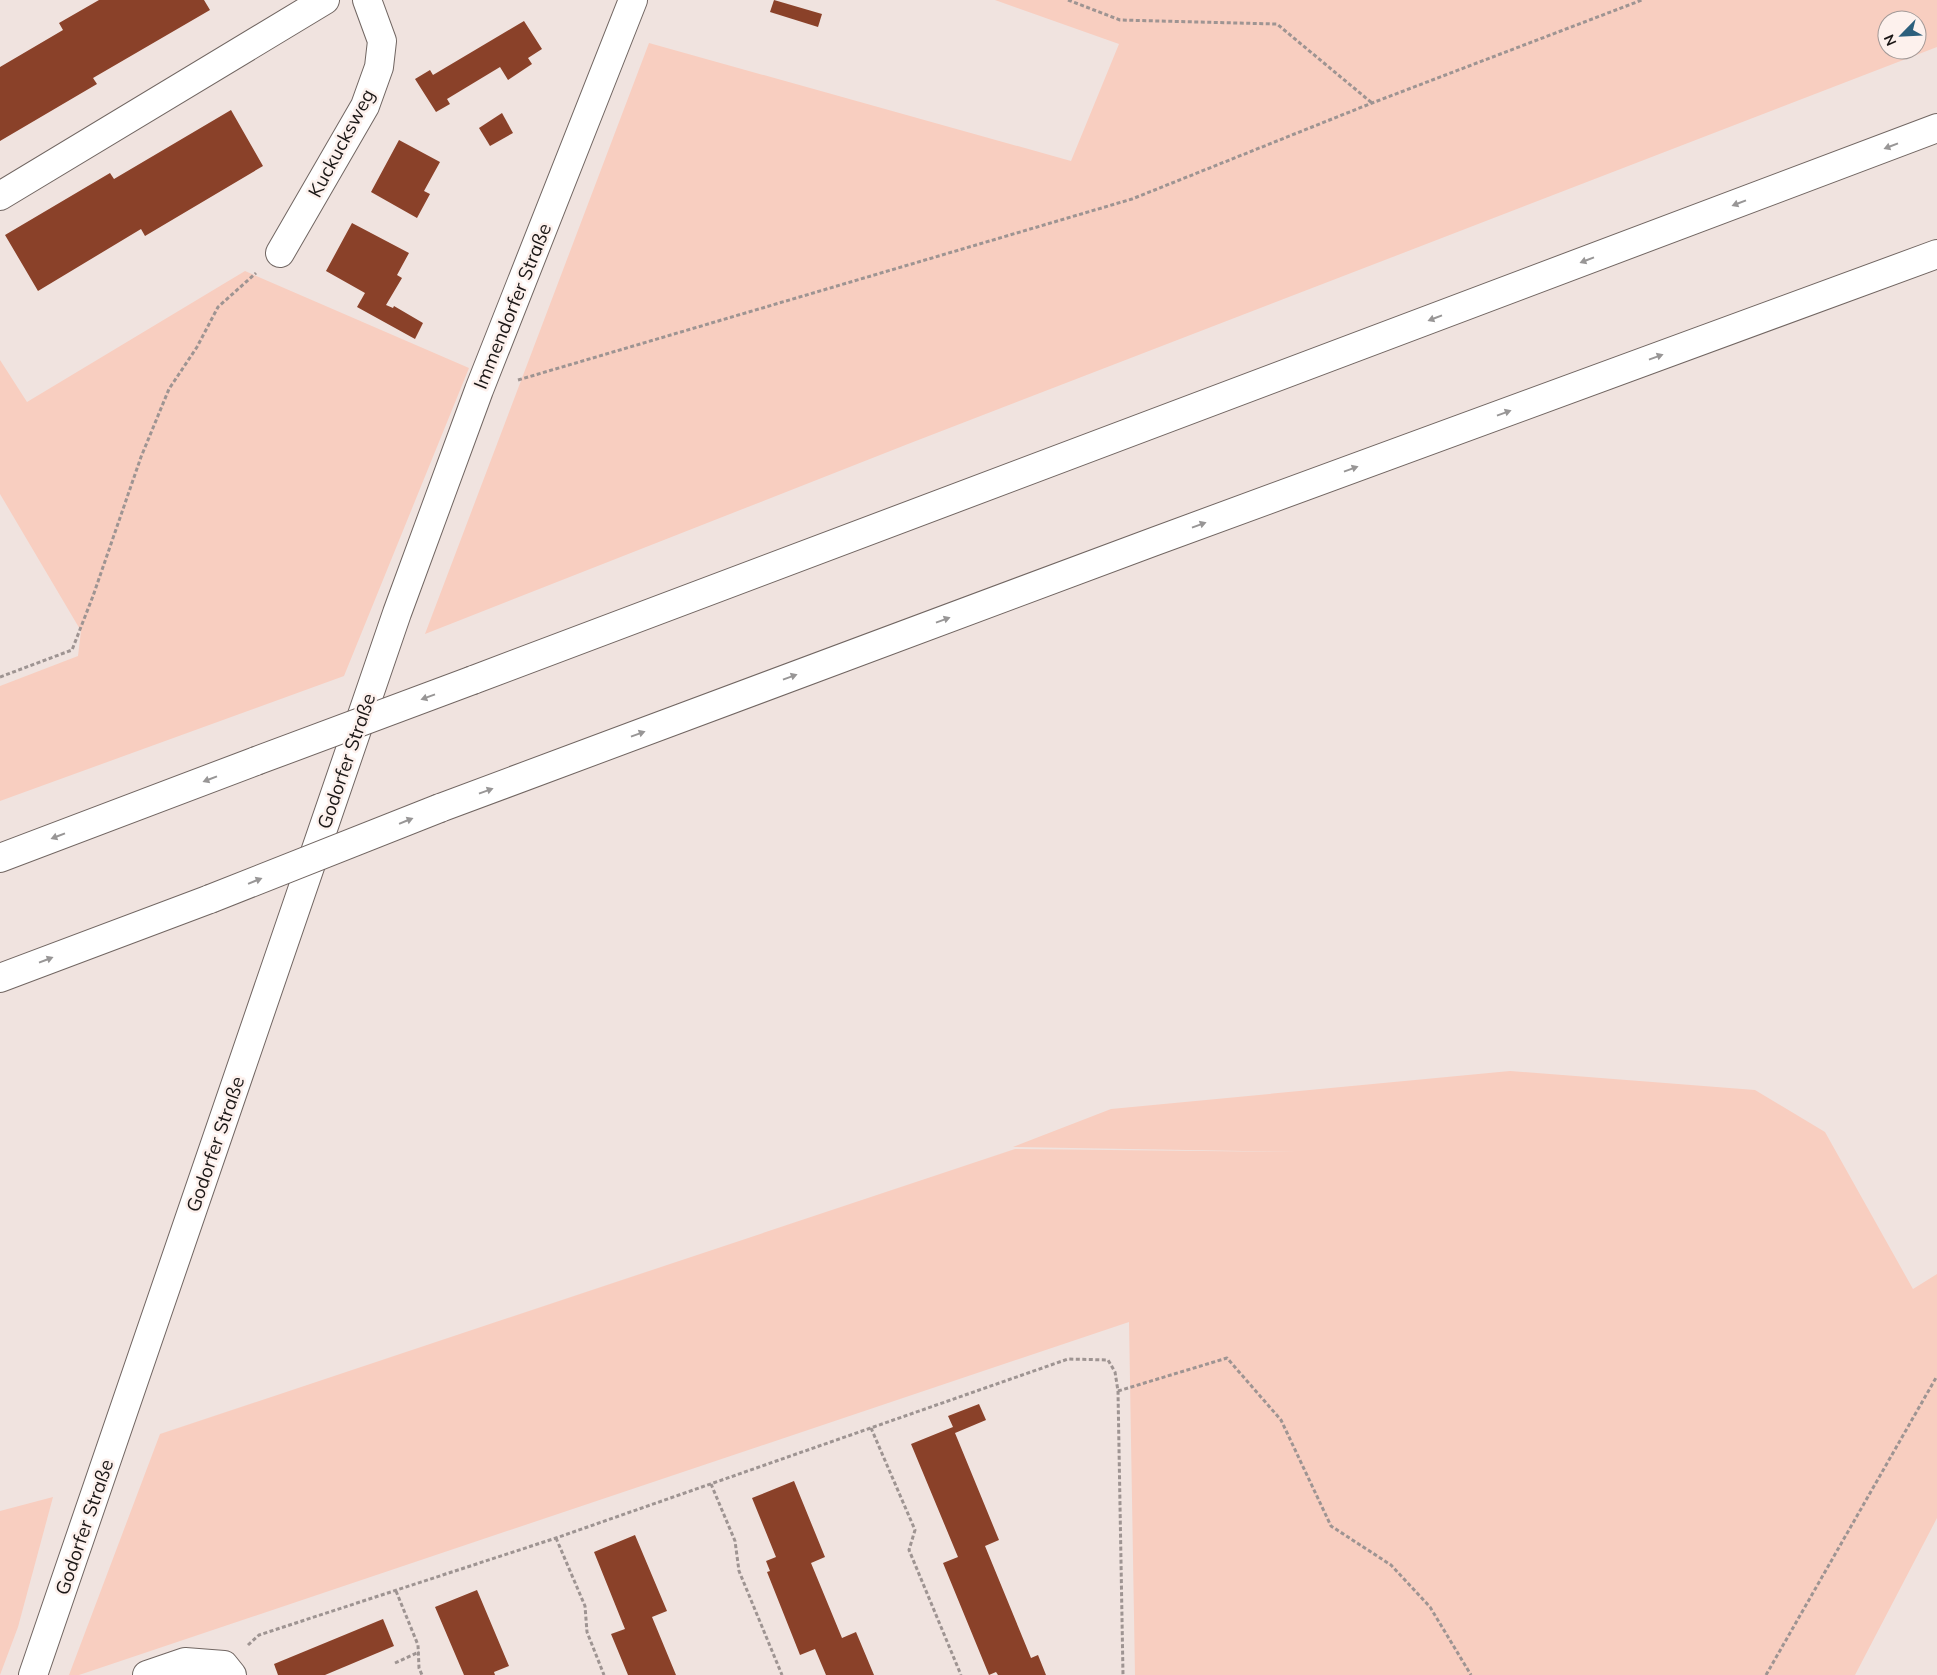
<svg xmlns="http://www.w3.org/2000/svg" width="1937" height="1675" viewBox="0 0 1937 1675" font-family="Mulish,sans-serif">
<rect width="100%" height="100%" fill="#f0e3df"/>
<g fill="#f8cec0" fill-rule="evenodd">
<path d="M995,0H1937V47L908,444L425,634L649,43L1071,161L1119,44ZM1887,20H1917V50H1887Z"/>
<polygon points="245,271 469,368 344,676 0,801 0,686 78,656 81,631 0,494 0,360 27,402"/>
<polygon points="1510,1071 1755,1090 1825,1132 1913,1289 1937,1274 1937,1518 1855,1675 1135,1675 1129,1322 79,1675 69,1675 160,1434 1015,1149 1298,1152 1013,1147 1111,1109"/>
<polygon points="53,1497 18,1627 0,1675 0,1511"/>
</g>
<g fill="#8a4129">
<polygon points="99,0 204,0 210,10 93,78 97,84 0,141 0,67 63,30 59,23"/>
<polygon points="774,0 822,14 818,27 770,12"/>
<polygon points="524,21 542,49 528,58 532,64 508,80 500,67 447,99 450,104 436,112 415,79 430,70 433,75"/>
<polygon points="231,110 263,166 145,236 141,229 38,291 5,235 110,173 114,179"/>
<polygon points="502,113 513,133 490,146 479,128"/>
<polygon points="399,140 440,162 424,191 430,194 417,218 371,192"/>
<polygon points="352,223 409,253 397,275 402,278 386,305 393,308 394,306 423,323 415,339 357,307 365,293 326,271"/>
<polygon points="979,1404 986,1420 955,1433 999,1540 985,1546 1031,1658 1038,1655 1046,1675 998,1675 996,1672 989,1675 943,1563 958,1557 911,1444 953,1427 948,1416"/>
<polygon points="794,1481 825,1557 811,1563 842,1638 856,1632 874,1675 826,1675 815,1649 800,1655 767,1572 770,1571 766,1561 776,1557 752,1498"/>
<polygon points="635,1535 667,1611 652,1617 676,1675 628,1675 611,1634 625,1629 594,1552"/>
<polygon points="477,1590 509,1666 494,1672 495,1675 464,1675 435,1607"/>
<polygon points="383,1619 394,1646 325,1675 278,1675 274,1664"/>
</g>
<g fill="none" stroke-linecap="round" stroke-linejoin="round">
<defs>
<g id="minor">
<polyline points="0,196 325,0"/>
<polyline points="280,253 365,106 379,67 382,41 367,0"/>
<polyline points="33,1675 397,613 479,390 633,0"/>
<polyline points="147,1675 185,1662 224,1665 232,1675"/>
</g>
<g id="highway">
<polyline points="473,680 1937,128"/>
<polyline points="440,808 1153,542 1937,254"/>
<polyline points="0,858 256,761"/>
<polyline points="0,978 210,899"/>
</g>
</defs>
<use href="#minor" stroke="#716662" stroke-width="30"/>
<use href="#highway" stroke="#716662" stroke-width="30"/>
<g stroke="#9e9492" stroke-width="3" stroke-dasharray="4 2.5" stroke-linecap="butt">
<polyline points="1068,0 1120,20 1277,24 1372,103"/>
<polyline points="518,380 1132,199 1372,103 1642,0"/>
<polyline points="0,677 72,650 93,596 141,457 169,389 197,347 218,307 256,273"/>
<polyline points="1118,1391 1227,1358 1281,1420 1331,1526 1391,1565 1430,1607 1471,1675"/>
<polyline points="871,1428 915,1530 909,1550 961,1675"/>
<polyline points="711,1484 735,1541 739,1571 782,1675"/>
<polyline points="556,1538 585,1606 587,1632 604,1675"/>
<polyline points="396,1591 418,1645 419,1668 422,1675"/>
<polyline points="248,1645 259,1635 556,1538 1068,1359 1108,1360 1115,1372 1118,1391 1123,1675"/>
<polyline points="395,1663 419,1652"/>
<polyline points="1766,1675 1937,1376"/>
</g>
<use href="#minor" stroke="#fff" stroke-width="28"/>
<use href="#highway" stroke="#fff" stroke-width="28"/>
<defs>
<g id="highway-bridge">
<polyline points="256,761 473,680"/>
<polyline points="210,899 440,808"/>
</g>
</defs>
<use href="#highway-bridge" stroke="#716662" stroke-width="30" stroke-linecap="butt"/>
<use href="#highway-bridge" stroke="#fff" stroke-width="28"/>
</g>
<defs><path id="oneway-solid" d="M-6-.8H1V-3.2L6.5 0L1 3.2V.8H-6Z" transform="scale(1.25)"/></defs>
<g fill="#989696">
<use href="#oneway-solid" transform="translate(1891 146) rotate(159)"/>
<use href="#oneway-solid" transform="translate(1739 203) rotate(159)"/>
<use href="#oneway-solid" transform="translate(1587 260) rotate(159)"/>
<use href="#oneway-solid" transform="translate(1435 318) rotate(159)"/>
<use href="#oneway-solid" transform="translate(1656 357) rotate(-20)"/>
<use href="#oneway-solid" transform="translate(1504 413) rotate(-20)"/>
<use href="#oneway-solid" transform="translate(1351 469) rotate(-20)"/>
<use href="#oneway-solid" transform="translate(1199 525) rotate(-20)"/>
<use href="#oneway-solid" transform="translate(943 620) rotate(-20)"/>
<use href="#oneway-solid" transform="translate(790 677) rotate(-20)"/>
<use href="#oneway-solid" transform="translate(428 697) rotate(160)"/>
<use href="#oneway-solid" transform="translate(638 734) rotate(-20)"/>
<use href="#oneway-solid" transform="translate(210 779) rotate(159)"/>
<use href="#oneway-solid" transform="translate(486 791) rotate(-20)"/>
<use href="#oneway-solid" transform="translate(406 821) rotate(-22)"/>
<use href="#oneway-solid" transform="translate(58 836) rotate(159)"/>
<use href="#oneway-solid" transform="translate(255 881) rotate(-22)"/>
<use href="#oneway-solid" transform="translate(46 960) rotate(-21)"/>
</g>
<g text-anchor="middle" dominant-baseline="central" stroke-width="5" stroke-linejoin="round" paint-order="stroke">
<g font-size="19" fill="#1a1615" stroke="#fdf1ed">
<text transform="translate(341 143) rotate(-62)">Kuckucksweg</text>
<text transform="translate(512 306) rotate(-68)">Immendorfer Straße</text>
<text transform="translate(346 761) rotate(-71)">Godorfer Straße</text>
<text transform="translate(215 1144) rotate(-71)">Godorfer Straße</text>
<text transform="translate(84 1527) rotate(-71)">Godorfer Straße</text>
</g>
</g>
<g transform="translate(1902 35) rotate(246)"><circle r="24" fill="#fdf1ed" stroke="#a29997"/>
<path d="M0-4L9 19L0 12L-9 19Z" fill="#2c5f7c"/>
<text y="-8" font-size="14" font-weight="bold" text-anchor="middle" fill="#1a1615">N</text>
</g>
</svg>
